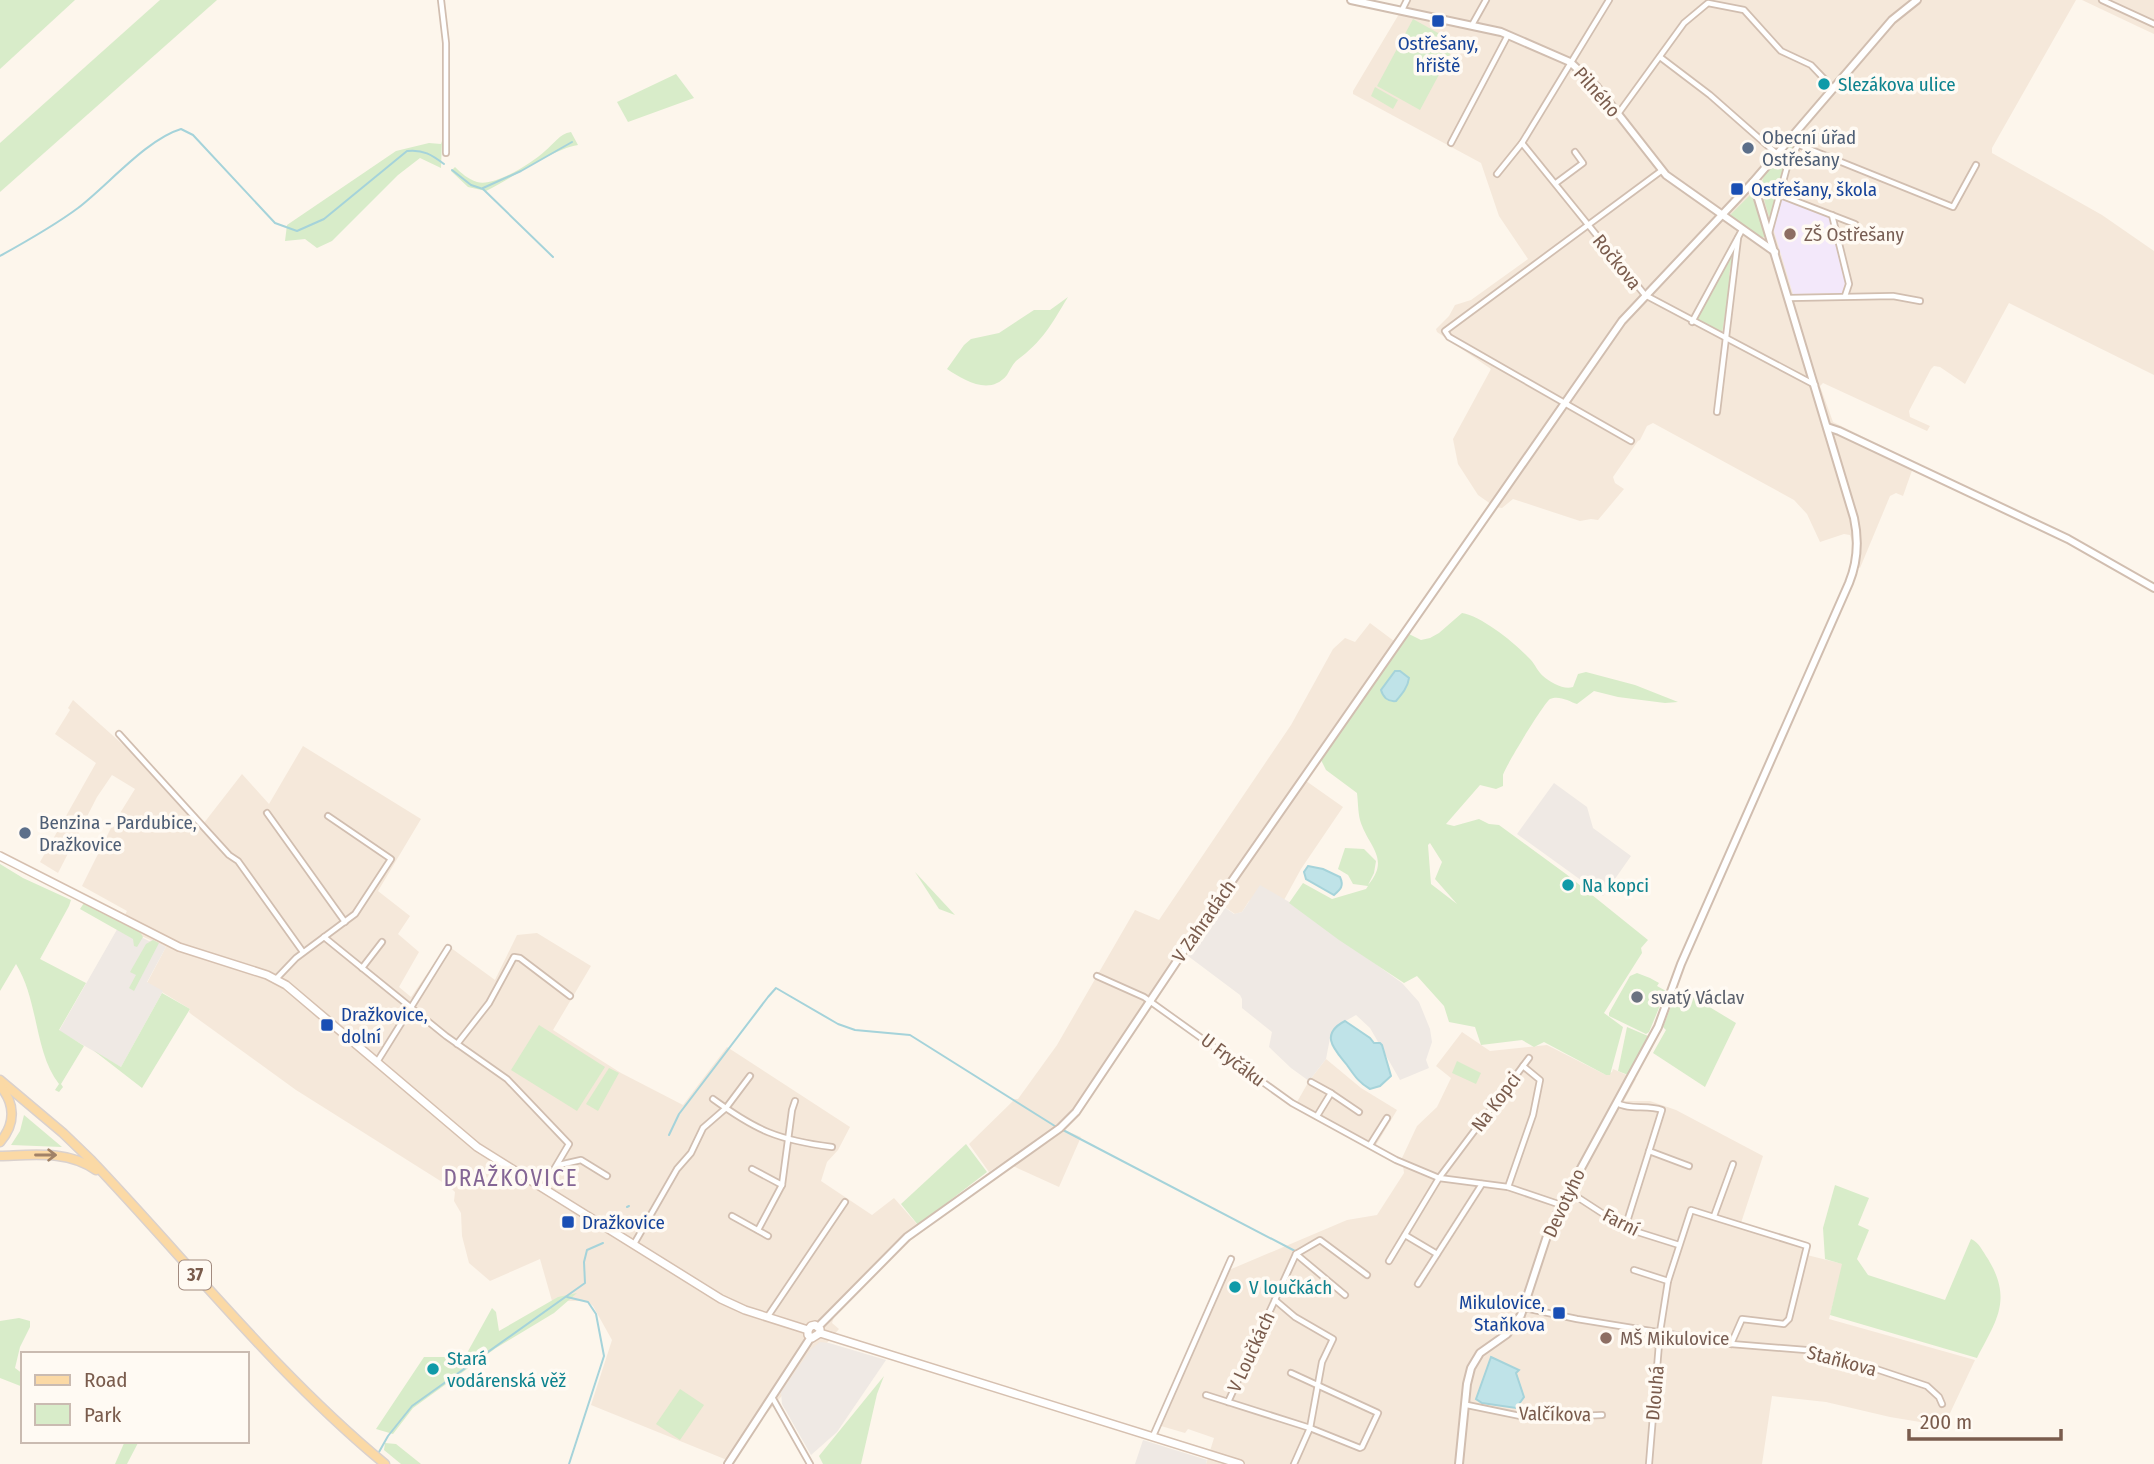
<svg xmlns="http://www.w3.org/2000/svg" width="2154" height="1464" viewBox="0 0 2154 1464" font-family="'Fira Sans Condensed',sans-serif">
<rect width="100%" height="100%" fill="#fdf6ec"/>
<g fill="#f5e8da">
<polygon points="1403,0 2076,0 1992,148 1992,153 2102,215 2154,251 2154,375 2009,303 1965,384 1940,367 1934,366 1931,369 1909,411 1910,417 1930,426 1927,431 1823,383 1820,386 1833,422 1915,462 1903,496 1896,493 1890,496 1860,568 1852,564 1853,544 1850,535 1844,534 1820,542 1807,514 1794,500 1653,423 1647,426 1640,440 1638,441 1613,477 1615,483 1624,489 1598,520 1591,519 1580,521 1513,499 1502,508 1495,507 1478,495 1458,464 1453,439 1491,369 1437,332 1436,329 1449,316 1455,305 1471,300 1528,259 1499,216 1481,163 1353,94 1353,91 1399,14"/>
<polygon points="2082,0 2154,0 2154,34 2139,27"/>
<polygon points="1370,623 1394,641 1299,776 1343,807 1301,869 1284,900 1271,893 1249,901 1242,912 1235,914 1213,899 1074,1108 1055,1126 1081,1137 1059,1187 1004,1162 989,1172 969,1144 1015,1099 1018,1099 1057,1045 1135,910 1159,920 1291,725 1333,649 1345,638 1355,642"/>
<polygon points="73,700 129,750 200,828 242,774 269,804 303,746 421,819 378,891 410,916 398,934 419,952 399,987 411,997 447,945 495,980 517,935 537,933 591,966 553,1030 621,1073 683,1105 727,1047 850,1127 838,1150 827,1162 821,1181 872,1215 894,1198 923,1231 901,1248 834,1317 832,1323 839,1329 727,1460 591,1405 612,1340 593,1306 587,1301 552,1301 540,1259 490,1281 469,1263 462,1236 461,1213 454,1201 455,1192 450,1187 296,1090 191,1014 189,1012 190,1009 147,983 166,947 119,926 127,911 82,886 112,826 135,789 112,775 97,797 58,873 40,862 96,763 55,734 70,710 68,708"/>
<polygon points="1462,1032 1490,1051 1547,1045 1606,1075 1612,1072 1613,1069 1636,1079 1624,1101 1650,1101 1676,1110 1763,1156 1740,1226 1804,1247 1803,1254 1843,1264 1829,1319 1975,1360 1944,1426 1890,1417 1826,1402 1772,1396 1762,1464 1206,1464 1214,1438 1188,1429 1185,1433 1161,1426 1229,1270 1347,1220 1377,1215 1404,1173 1402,1158 1417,1126 1437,1107 1451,1078 1436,1066"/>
<polygon points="1326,1059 1361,1088 1397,1110 1376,1145 1297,1102 1309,1081"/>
</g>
<g fill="#efe9e4">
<polygon points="1554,783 1587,807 1593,828 1631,856 1603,896 1517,834"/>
<polygon points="1260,885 1291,903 1402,983 1419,1002 1430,1029 1432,1042 1426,1060 1429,1068 1400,1080 1370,1028 1356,1015 1335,1027 1330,1038 1326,1059 1309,1081 1291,1068 1269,1047 1272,1032 1242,1008 1242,999 1240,995 1188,956 1223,906 1234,914 1242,912"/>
<polygon points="119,926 149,941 153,940 166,947 147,982 163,991 121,1067 59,1031"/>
<polygon points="820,1342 829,1343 886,1360 837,1432 811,1455 782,1404 781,1392 811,1349"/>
<polygon points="1143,1440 1207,1460 1206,1464 1135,1464"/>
</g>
<polygon fill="#f3e8fa" points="1781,198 1831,218 1846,280 1842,293 1793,294 1773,228"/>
<g fill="#d8ecc9" fill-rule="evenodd">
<polygon points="0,0 75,0 0,69"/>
<polygon points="160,0 217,0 0,192 0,143"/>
<polygon points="1413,19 1456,43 1420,110 1377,86"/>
<polygon points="676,74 694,98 628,122 617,102"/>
<polygon points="1375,87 1398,100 1393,109 1371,96"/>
<path d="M571,132L578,145C552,149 511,179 486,191L468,187L451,171L455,167C461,173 468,179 477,182C495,187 532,163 545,151C554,144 559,134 571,132Z"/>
<polygon points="442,141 441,168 420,158 398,175 332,241 317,248 305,239 285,241 287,225 396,151 429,143 441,144"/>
<path d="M1789,146L1796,148L1770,220C1756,174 1759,181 1789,146Z"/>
<polygon points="1752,193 1766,236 1761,238 1730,215"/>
<polygon points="1733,250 1733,263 1731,264 1729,275 1731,278 1722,333 1696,321 1695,319"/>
<path d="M1068,297C1051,325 1043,341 1016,361C1012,365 1010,370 1007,375C990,396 965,381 947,369L964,345L971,339L999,333L1034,310H1050Z"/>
<path d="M1462,613C1482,616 1516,644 1530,659C1535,664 1538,672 1543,676C1551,683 1564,690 1573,687L1578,674L1586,672L1635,685L1678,702L1665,703L1618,697L1594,691L1577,704C1569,701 1559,695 1550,699C1544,703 1506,765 1503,775C1503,776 1503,785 1503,786L1496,789L1480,785L1446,824L1454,826L1479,819L1489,824L1499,825L1566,874L1648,940L1641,948L1642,953L1604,1013L1623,1027L1610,1075H1606L1544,1042L1534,1047L1522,1040L1481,1045L1475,1027L1449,1022L1444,1006L1417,976L1404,983L1339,940L1289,903L1303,883L1332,899L1366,889L1368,886L1353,884L1348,875L1338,869L1345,848L1364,849L1376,861L1374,873L1368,885C1391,858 1368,847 1360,820C1358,812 1358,801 1357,793L1326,770L1321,760L1409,634L1421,640L1430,638L1439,633ZM1430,843L1442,862L1435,879L1457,904L1431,884L1428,845Z"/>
<path d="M0,864L23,878L71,900L69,906L40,959L86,983L59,1030L84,1046L61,1084L63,1087L59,1092L55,1090L59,1084C34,1052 39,1001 16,964L0,991Z"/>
<polygon points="915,872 955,915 939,909"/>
<polygon points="84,903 140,932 143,937 137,947 134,946 133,939 80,909"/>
<polygon points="153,940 159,943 134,991 129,988 136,975 130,972 146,944"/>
<polygon points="1637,973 1650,978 1659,983 1657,986 1666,991 1649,1032 1646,1034 1609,1016 1609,1013 1630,976"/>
<polygon points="1678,988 1736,1023 1705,1087 1653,1053 1666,1030 1663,1027"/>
<polygon points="162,993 190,1009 142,1088 93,1050 121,1067"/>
<polygon points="539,1025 605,1067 577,1111 511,1070"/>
<polygon points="1627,1027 1648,1036 1628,1075 1618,1071"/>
<polygon points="1457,1061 1481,1073 1476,1084 1452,1073"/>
<polygon points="609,1068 619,1073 598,1111 586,1104"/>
<polygon points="24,1115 62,1147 11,1145 20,1131"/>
<polygon points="966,1144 987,1172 918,1225 901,1204"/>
<path d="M1835,1185L1869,1198L1858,1225L1869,1230L1857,1259L1868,1275L1945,1300L1971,1239C1979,1242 1983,1252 1988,1259C2013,1300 1996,1321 1977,1358L1830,1315L1842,1264L1825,1259L1823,1228Z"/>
<polygon points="577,1293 554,1313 496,1348 413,1408 393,1434 376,1429 424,1357 458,1357 467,1353 492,1308 496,1312 499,1331 558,1297"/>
<polygon points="19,1318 30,1321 30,1327 20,1347 15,1368 23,1374 23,1387 0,1378 0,1321"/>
<polygon points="884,1376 877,1394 861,1464 823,1464 819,1456"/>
<polygon points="680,1389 704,1405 680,1440 656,1424"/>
<polygon points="125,1441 139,1441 127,1464 115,1464"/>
<polygon points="385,1443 396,1444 421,1464 401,1464 384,1450"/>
</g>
<g fill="#bfe3e8" stroke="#a5d3da" stroke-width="2">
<path d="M1395,671H1400L1409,678C1408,687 1402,694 1396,701C1388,702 1383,697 1381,690Z"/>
<path d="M1308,866L1323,869L1340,877C1344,886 1341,889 1334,895L1306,879L1304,872Z"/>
<path d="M1345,1021L1370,1038L1374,1043H1380L1382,1045L1391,1076L1380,1086L1370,1089C1359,1083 1354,1075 1347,1065C1336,1051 1318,1035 1345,1021Z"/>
<polygon points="1491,1357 1519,1370 1516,1373 1524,1397 1516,1408 1482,1403 1476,1399"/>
</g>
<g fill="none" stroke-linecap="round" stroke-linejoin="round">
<g stroke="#a5d3da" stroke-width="2">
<polyline points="452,170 471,185 483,189 553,257"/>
<polyline points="483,188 521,171 572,142"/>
<path d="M0,256C27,241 54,226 78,208C108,185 147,139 181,129L193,135L275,223L297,231L324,219L407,151C423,149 432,155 444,164"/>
<polyline points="1063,1130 1295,1251"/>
<polyline points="669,1135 679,1114 768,997 776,988 838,1024 855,1030 910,1035 1058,1128"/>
<polyline points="627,1207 629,1206"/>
<polyline points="567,1297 588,1302 596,1314 604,1356 569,1464"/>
<polyline points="379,1452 388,1436 412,1406 585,1283 584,1262 587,1250 603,1243"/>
</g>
<defs>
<g id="minor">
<polyline points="441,0 446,43 446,153"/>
<polyline points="2102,0 2154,24"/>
<polyline points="1402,10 1407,0"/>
<polyline points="1472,25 1486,0"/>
<polyline points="1660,57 1710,95 1777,154"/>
<polyline points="1618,114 1684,23 1708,3 1744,10 1781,51 1811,65 1832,87"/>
<polyline points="1789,141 1953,207 1976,165"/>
<polyline points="1451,143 1508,35"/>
<polyline points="1522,143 1645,295 1815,385"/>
<polyline points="1497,174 1522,143 1609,0"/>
<polyline points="1556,183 1583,163 1575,152"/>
<polyline points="1780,195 1855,224"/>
<polyline points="1832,215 1849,284 1845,296"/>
<polyline points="1769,233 1787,167 1798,145"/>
<polyline points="1789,298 1893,296 1920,301"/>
<polyline points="1692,322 1742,230"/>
<polyline points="1717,412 1738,238"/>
<polyline points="1631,441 1449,337 1445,331 1661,171"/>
<polyline points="119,734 229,855 238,861 303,952"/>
<polyline points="267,813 345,922"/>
<polyline points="324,937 446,1036 507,1079 569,1144 543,1188"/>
<polyline points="362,968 382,942"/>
<polyline points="1097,976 1144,997 1292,1103 1396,1160 1439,1178 1508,1187 1561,1205"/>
<polyline points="276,979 296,958 355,914 391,859 328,816"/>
<polyline points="457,1044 489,1003 514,957 520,958 570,996"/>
<polyline points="377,1062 448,948"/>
<polyline points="1523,1066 1529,1058"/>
<polyline points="1311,1082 1331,1093 1317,1116"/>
<polyline points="1331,1093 1359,1112"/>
<path d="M713,1099C757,1131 778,1140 832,1147"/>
<path d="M1617,1103C1628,1110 1648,1105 1662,1110L1625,1228"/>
<polyline points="1370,1145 1387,1118"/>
<polyline points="1649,1151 1689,1166"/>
<polyline points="559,1165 581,1160 607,1176"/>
<polyline points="752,1169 782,1185"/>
<polyline points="1568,1191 1625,1228 1679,1245"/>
<polyline points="732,1216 768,1236"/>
<polyline points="1714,1216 1733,1164"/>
<polyline points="758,1230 782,1185 792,1110 795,1101"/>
<polyline points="1405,1235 1437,1254"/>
<polyline points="634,1244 677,1169 691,1153 703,1128 726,1108 750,1076"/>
<polyline points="1296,1254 1345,1295"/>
<polyline points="1389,1261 1439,1178 1523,1066 1540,1080 1533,1115 1508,1187"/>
<polyline points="1634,1270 1668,1281"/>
<polyline points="1418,1284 1482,1184"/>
<polyline points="1275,1300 1295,1317 1333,1339 1322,1362 1310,1428 1294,1464"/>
<polyline points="1524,1308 1577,1319 1731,1344 1806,1350 1849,1360 1927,1386 1939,1397 1942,1404"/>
<polyline points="768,1316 845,1202"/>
<polyline points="1206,1395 1310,1428 1360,1448 1362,1447 1378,1413 1291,1373"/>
<polyline points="772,1397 810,1464"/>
<polyline points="1228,1402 1296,1254 1320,1240 1367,1275"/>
<polyline points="1467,1405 1530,1418 1602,1415"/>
<polyline points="1153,1436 1231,1259"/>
<polyline points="1649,1464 1660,1332 1668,1281 1691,1210 1807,1246 1789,1319 1784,1324 1742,1319 1731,1344"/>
</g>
<g id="tertiary">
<polyline points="1351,0 1501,32 1570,62 1597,87 1666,175 1775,252"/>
<polyline points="1827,427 1839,431 2068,539 2154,588"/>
<polyline points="818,1327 907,1237 1060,1128 1076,1112 1195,934 1622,321 1753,182 1892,20 1917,0"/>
<polyline points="728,1464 811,1337"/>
<path d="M1459,1464L1467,1384L1471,1368L1480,1353L1507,1334L1521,1315L1547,1236L1561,1205L1658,1027L1681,964L1849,583C1858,561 1859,541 1854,518L1753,182"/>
</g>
<g id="secondary">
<polyline points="0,856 179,947 267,975 286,985 477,1147 721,1299 745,1310 808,1330 811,1326 815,1325 820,1329 820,1333"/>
<polyline points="808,1330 808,1335 812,1338 820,1333 1240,1464"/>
</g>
<g id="primary">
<path d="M0,1080L63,1133L92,1161C189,1263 276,1374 385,1464"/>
<path d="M0,1086C15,1103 16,1124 0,1142"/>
<path d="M0,1156C33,1155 68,1150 96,1170"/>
</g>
</defs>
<use href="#minor" stroke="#d1beb0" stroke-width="8"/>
<use href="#tertiary" stroke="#d1beb0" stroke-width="10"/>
<use href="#secondary" stroke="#d6c0b0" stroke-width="10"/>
<use href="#primary" stroke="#dad1cd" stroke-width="11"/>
<use href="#minor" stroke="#fff" stroke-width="4.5"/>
<use href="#tertiary" stroke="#fff" stroke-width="6"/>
<use href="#secondary" stroke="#fff" stroke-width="7"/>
<use href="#primary" stroke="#fbd9a5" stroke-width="8"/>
</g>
<defs><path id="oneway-shaft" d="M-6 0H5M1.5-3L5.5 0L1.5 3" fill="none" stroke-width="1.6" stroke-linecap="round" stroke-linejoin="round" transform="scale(1.75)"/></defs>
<use stroke="#a18267" href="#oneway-shaft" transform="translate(46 1155)"/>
<g fill="#1a4fb4" stroke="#fffaf3" stroke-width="2.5">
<rect x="1431" y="14" width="14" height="14" rx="3.5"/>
<rect x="1730" y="182" width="14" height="14" rx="3.5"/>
<rect x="320" y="1018" width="14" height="14" rx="3.5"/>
<rect x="561" y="1215" width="14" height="14" rx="3.5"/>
<rect x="1552" y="1306" width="14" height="14" rx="3.5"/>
</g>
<g fill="#0f9aa8" stroke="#fffaf3" stroke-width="2.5">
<circle cx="1824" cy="84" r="7"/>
<circle cx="1568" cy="885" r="7"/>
<circle cx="1235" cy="1287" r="7"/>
<circle cx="433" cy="1369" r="7"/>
</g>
<g fill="#5c6f8a" stroke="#fffaf3" stroke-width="2.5">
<circle cx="1748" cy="148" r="7"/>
<circle cx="25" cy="833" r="7"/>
</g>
<g fill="#8d6e63" stroke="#fffaf3" stroke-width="2.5">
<circle cx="1790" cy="234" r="7"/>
<circle cx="1606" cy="1338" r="7"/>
</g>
<circle fill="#6b7280" stroke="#fffaf3" stroke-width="2.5" cx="1637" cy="997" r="7"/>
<g text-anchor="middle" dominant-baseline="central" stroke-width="7" stroke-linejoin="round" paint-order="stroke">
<rect fill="#fffaf3" stroke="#a28b7f" stroke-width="2" x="179" y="1260.5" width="32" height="29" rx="5"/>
<g font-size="18" font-weight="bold" fill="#7a5c4d">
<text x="195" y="1275">37</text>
</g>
<g font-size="19" fill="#164399" stroke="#fffaf3" text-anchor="start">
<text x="1438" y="43" text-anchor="middle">Ostřešany,<tspan x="1438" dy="22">hřiště</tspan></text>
<text x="1751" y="189">Ostřešany, škola</text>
<text x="341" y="1014">Dražkovice,<tspan x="341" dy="22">dolní</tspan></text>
<text x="582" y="1222">Dražkovice</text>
<text x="1545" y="1302" text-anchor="end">Mikulovice,<tspan x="1545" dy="22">Staňkova</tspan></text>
</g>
<g font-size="19" fill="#0d838f" stroke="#fffaf3" text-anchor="start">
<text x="1838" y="84">Slezákova ulice</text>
<text x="1582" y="885">Na kopci</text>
<text x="1249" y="1287">V loučkách</text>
<text x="447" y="1358">Stará<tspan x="447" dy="22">vodárenská věž</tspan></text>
</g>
<g font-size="19" fill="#7a5c4d" stroke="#fffaf3">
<text transform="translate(1597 92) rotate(49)">Pilného</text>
<text transform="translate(1617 262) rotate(51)">Ročkova</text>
<text transform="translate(1204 921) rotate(-55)">V Zahradách</text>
<text transform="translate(1233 1060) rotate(37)">U Fryčáku</text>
<text transform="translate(1496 1102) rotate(-53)">Na Kopci</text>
<text transform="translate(1564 1203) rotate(-65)">Devotyho</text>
<text transform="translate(1621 1222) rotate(27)">Farní</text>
<text transform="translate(1251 1352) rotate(-65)">V Loučkách</text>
<text transform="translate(1842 1361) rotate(15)">Staňkova</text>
<text transform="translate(1655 1393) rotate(-85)">Dlouhá</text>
<text transform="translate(1555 1414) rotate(1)">Valčíkova</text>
</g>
<g font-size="19" fill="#4e5e75" stroke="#fffaf3" text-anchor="start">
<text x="1762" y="137">Obecní úřad<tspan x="1762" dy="22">Ostřešany</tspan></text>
<text x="39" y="822">Benzina - Pardubice,<tspan x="39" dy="22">Dražkovice</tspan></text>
</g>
<g font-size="19" fill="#785e54" stroke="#fffaf3" text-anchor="start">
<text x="1804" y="234">ZŠ Ostřešany</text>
<text x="1620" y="1338">MŠ Mikulovice</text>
</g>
<g font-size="19" fill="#5b616d" stroke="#fffaf3" text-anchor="start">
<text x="1651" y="997">svatý Václav</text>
</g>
<g font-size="23" letter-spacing="2" fill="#846695" stroke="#fffaf3">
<text x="511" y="1178">DRAŽKOVICE</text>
</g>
</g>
<rect x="21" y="1352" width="228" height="91" fill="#fffaf3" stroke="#cabbb1" stroke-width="2"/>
<rect x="35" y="1375" width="35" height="10" fill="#fbd9a5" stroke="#cabbb1" stroke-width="2"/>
<text x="84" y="1387" font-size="21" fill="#7a5c4d">Road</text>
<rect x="35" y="1404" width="35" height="21" fill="#d8ecc9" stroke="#cabbb1" stroke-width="2"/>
<text x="84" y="1422" font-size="21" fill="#7a5c4d">Park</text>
<path d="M1909 1429v10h152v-10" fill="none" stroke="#7a5c4d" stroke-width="3.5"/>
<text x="1920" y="1429" font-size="21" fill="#7a5c4d" stroke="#fffaf3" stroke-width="5" paint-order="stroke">200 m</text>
</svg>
